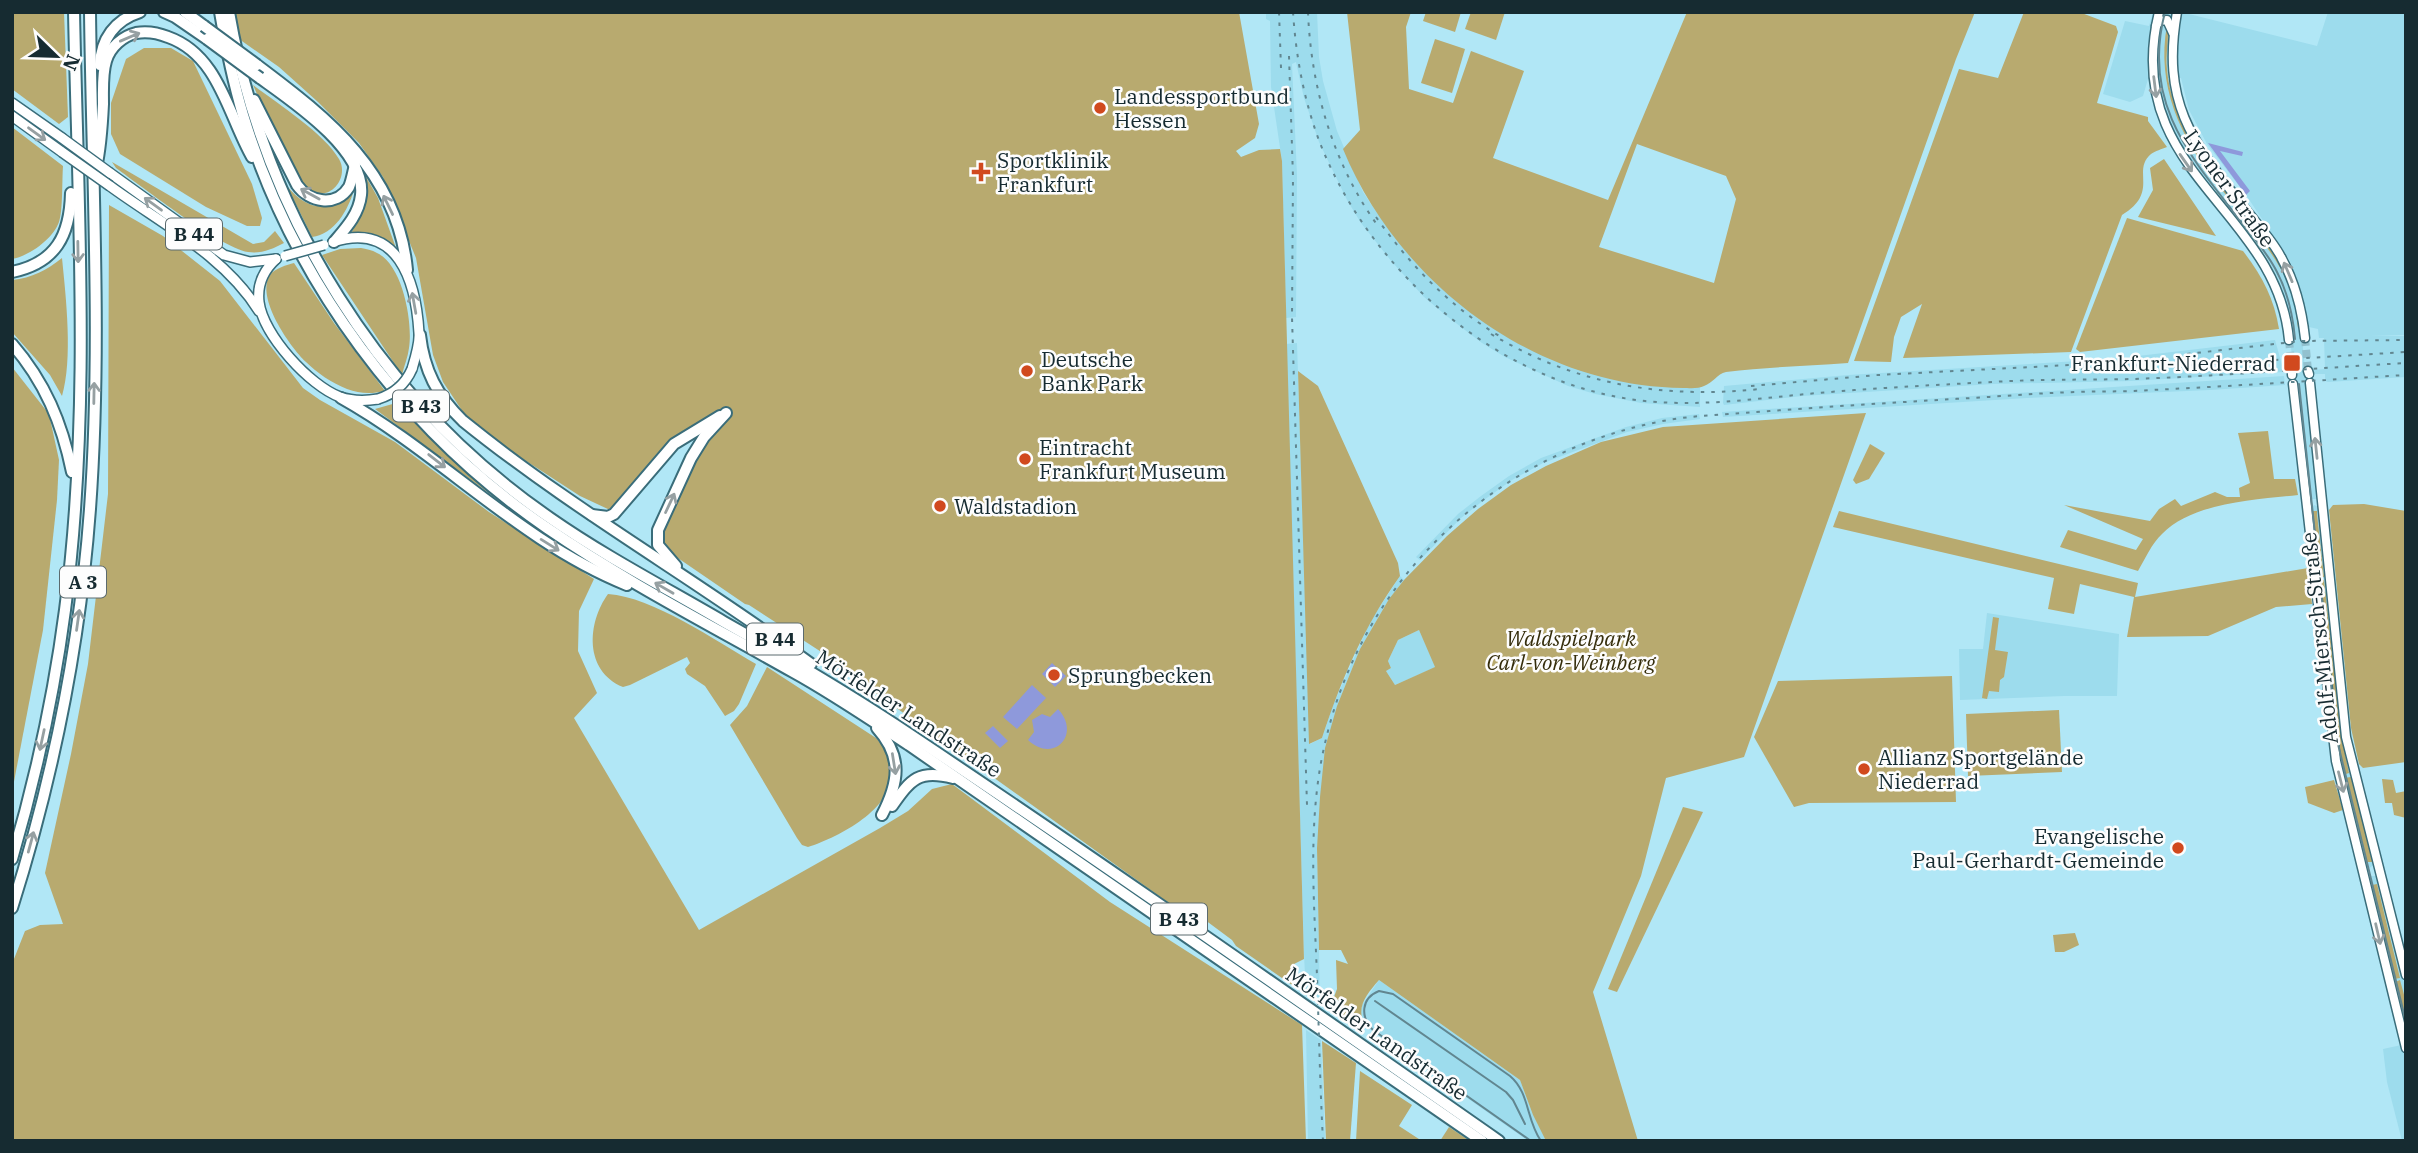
<svg xmlns="http://www.w3.org/2000/svg" width="2418" height="1153" viewBox="0 0 2418 1153" font-family="'IBM Plex Serif',serif">
<rect width="100%" height="100%" fill="#b1e7f6"/>
<g fill="#9ddced">
<polygon points="1266,12 1317,12 1319,57 1323,81 1337,131 1363,192 1377,213 1515,342 1576,368 1620,380 1682,388 1700,387 1700,407 1641,403 1595,394 1568,386 1505,357 1482,343 1448,317 1424,297 1392,262 1361,223 1347,200 1319,142 1304,98 1296,62 1292,64 1297,175 1296,317 1286,318 1282,161 1271,87 1270,21 1266,19"/>
<polygon points="2153,12 2181,12 2317,46 2328,12 2406,12 2406,335 2370,336 2406,336 2406,377 2328,382 2325,381 2325,374 2315,374 2314,370 2325,369 2324,338 2319,338 2318,329 2309,327 2303,299 2290,261 2246,195 2207,144 2189,110 2181,78 2168,78 2186,132 2218,178 2217,183 2213,186 2210,185 2170,131 2156,78 2148,79 2143,96 2130,102 2103,94 2125,21 2149,26"/>
<polygon points="2224,186 2280,262 2294,297 2301,328 2318,499 2309,499 2287,314 2283,295 2262,257 2214,193 2222,190"/>
<polygon points="2275,340 2284,372 2131,381 1993,384 1802,396 1724,405 1723,403 1724,386 1848,375 2112,359"/>
<polygon points="1297,343 1310,744 1322,738 1333,705 1370,622 1400,576 1404,580 1389,599 1360,649 1337,706 1317,848 1320,1005 1306,995 1304,954 1286,344"/>
<polygon points="2284,376 2285,385 2210,390 2027,398 1723,417 1722,412"/>
<polygon points="1699,414 1700,419 1663,424 1627,432 1543,463 1512,480 1484,500 1461,518 1420,560 1416,557 1458,514 1481,496 1509,476 1541,458 1626,427 1662,418"/>
<polygon points="2314,505 2319,507 2343,740 2375,864 2368,869 2339,761 2310,509"/>
<polygon points="1987,613 2119,634 2117,696 2064,696 1960,700 1959,649 1983,649"/>
<polygon points="1419,630 1436,667 1395,685 1386,671 1391,668 1388,661 1398,640"/>
<polygon points="2367,876 2378,876 2384,897 2406,991 2406,1036"/>
<polygon points="1379,980 1520,1080 1533,1115 1546,1141 1528,1141 1365,1026 1361,1013 1362,1005"/>
<polygon points="1306,1030 1321,1040 1325,1141 1308,1141"/>
<polygon points="2406,1044 2406,1141 2402,1141 2387,1082 2383,1049"/>
</g>
<g fill="#b8aa6f" fill-rule="evenodd">
<polygon points="12,12 64,12 68,117 59,124 12,89"/>
<polygon points="235,12 1239,12 1259,124 1255,138 1236,151 1241,157 1259,150 1280,149 1282,161 1304,959 1292,965 1295,983 1292,985 1236,946 1232,940 1193,911 1201,920 1198,924 863,684 826,655 749,605 745,604 672,554 665,544 660,543 664,524 697,452 723,422 716,412 667,443 610,510 580,496 503,446 467,418 443,382 433,355 416,258 383,177 359,143 318,102 279,67 239,39"/>
<path d="M1347,12H1411L1406,27L1409,89L1453,103L1471,51L1524,71L1493,158L1608,200L1687,12H1975L1956,59L1848,363C1807,366 1766,367 1726,372C1717,374 1713,383 1704,386C1699,389 1689,388 1683,388C1535,387 1398,283 1343,149L1360,130ZM1637,144L1726,176L1736,199L1714,283L1599,247Z"/>
<polygon points="1426,12 1461,12 1455,32 1423,21"/>
<polygon points="1471,12 1505,12 1496,40 1465,29"/>
<path d="M2024,12H2079L2116,26L2118,32L2097,103L2148,117V121L2167,147C2162,149 2155,151 2151,154C2131,171 2160,192 2122,215L2071,352L1903,358L1922,304L1901,317L1894,337L1891,362L1854,361L1959,69L1998,78Z"/>
<path d="M2167,25C2170,38 2165,54 2167,69C2170,110 2194,146 2218,178L2217,184C2180,137 2156,85 2167,25Z"/>
<polygon points="1435,39 1465,49 1452,93 1421,83"/>
<polygon points="144,48 171,48 193,61 252,184 262,218 260,226 247,226 206,207 120,154 111,134 111,103 126,59"/>
<path d="M253,85C278,104 324,133 339,159C350,178 329,203 310,190C290,176 264,109 253,85Z"/>
<path d="M12,127L63,166C62,179 63,211 59,222C53,239 29,256 12,259Z"/>
<polygon points="2164,159 2216,236 2138,217 2153,190 2150,168"/>
<path d="M112,162L253,244L264,242L275,231L284,243C273,249 261,254 248,252C219,247 144,188 116,168Z"/>
<path d="M365,175L378,198L396,248C382,236 370,233 351,233C366,211 366,201 365,175Z"/>
<path d="M287,186C308,212 331,213 354,190C348,210 335,234 312,237Z"/>
<path d="M2224,186C2265,237 2286,262 2301,328H2298C2296,314 2295,299 2289,285C2273,250 2246,220 2222,190Z"/>
<path d="M2216,192C2252,238 2284,269 2291,329L2289,330C2284,275 2246,235 2214,193Z"/>
<polygon points="109,205 163,236 220,281 303,388 320,400 395,442 489,512 594,579 579,611 578,651 597,693 574,718 699,930 880,828 908,811 932,789 952,784 1110,902 1302,1025 1306,1141 12,1141 12,964 25,931 40,925 63,924 45,873 71,754 88,664 108,494"/>
<path d="M2127,218L2243,251C2262,276 2274,298 2279,329L2080,352L2076,349Z"/>
<path d="M361,248C366,249 372,250 377,253C403,265 413,323 409,348C408,357 404,366 402,375L322,255L340,249Z"/>
<path d="M62,258C66,298 73,359 62,396L50,375L12,332V280C32,278 47,270 62,258Z"/>
<path d="M294,263L334,323L385,391C372,394 360,394 347,389C332,383 317,373 306,362C290,347 255,297 270,275C275,268 287,265 294,263Z"/>
<polygon points="12,367 49,414 59,460 57,500 43,630 12,792"/>
<path d="M1298,371L1318,386L1398,563L1400,576C1364,626 1341,680 1322,738L1309,744Z"/>
<polygon points="396,403 455,461 513,511 375,409"/>
<path d="M1866,413L1744,757L1666,778L1641,876L1593,992L1638,1141H1546L1533,1115L1520,1080L1379,980C1367,994 1355,1007 1365,1026H1359L1338,1012L1339,1001L1334,997L1337,989L1336,960L1348,964L1341,950H1319L1317,848L1320,797L1325,748L1337,706L1360,649L1389,599L1404,580L1447,536L1478,509L1511,485L1546,466L1601,442L1663,427ZM1419,630L1435,667L1395,685L1386,671L1391,668L1388,661L1398,640Z"/>
<path d="M2268,431L2274,479H2295L2298,495C2256,500 2193,502 2162,534C2152,543 2145,559 2138,571L2060,547L2068,530L2136,550L2143,539L2064,505L2150,521L2159,509L2175,499L2181,506L2215,492L2227,497H2240L2239,488L2250,483L2238,433Z"/>
<polygon points="1870,444 1885,453 1869,479 1856,484 1853,480"/>
<polygon points="2364,504 2406,511 2406,762 2363,768 2359,764 2351,728 2329,510 2333,505"/>
<polygon points="1839,511 2138,583 2135,597 2308,568 2312,604 2276,607 2208,636 2127,637 2134,597 2080,584 2074,614 2048,609 2054,578 1833,527"/>
<polygon points="2312,511 2317,511 2317,514 2324,577 2319,578"/>
<polygon points="2319,580 2324,580 2342,739 2349,773 2343,775 2336,737"/>
<path d="M608,594C653,597 716,641 756,664L739,704L734,711L725,716L705,686L687,674L685,669L690,663L687,657L630,685L623,687C584,671 587,623 608,594Z"/>
<polygon points="1993,617 1999,618 1995,650 2008,652 2004,677 2000,680 1999,692 1989,691 1987,699 1982,698"/>
<path d="M767,667L876,738C925,790 851,833 808,847L802,845L797,838L730,725L747,706Z"/>
<polygon points="1952,676 1956,802 1809,803 1794,807 1754,737 1778,681"/>
<polygon points="2059,710 2062,772 1968,776 1966,714"/>
<polygon points="2351,777 2374,862 2367,862 2344,778"/>
<polygon points="2382,779 2393,780 2396,793 2406,791 2406,818 2394,815 2392,803 2385,803"/>
<polygon points="2334,780 2343,810 2334,813 2308,803 2305,787"/>
<polygon points="1683,807 1703,812 1617,992 1608,989"/>
<polygon points="2377,884 2400,978 2394,979 2372,885"/>
<polygon points="2075,933 2079,945 2064,952 2055,952 2053,935"/>
<polygon points="2400,980 2406,1002 2406,1027 2395,982"/>
<polygon points="1322,1041 1356,1063 1350,1141 1326,1141"/>
<polygon points="1360,1071 1412,1105 1399,1126 1422,1141 1356,1141"/>
<polygon points="1449,1127 1470,1141 1440,1141"/>
</g>
<g fill="#8e99db">
<polygon points="2208,143 2243,152 2242,156 2220,151 2250,191 2246,195"/>
<polygon points="1052,663 1066,676 1055,687 1042,674"/>
<polygon points="1032,685 1046,698 1017,729 1003,717"/>
<path d="M1058,709C1082,735 1053,764 1028,740L1034,732L1032,720L1042,714L1050,717Z"/>
<polygon points="993,726 1008,741 1000,748 985,733"/>
</g>
<g fill="none" stroke-linecap="round" stroke-linejoin="round">
<g stroke="#92c1cf" stroke-width="8" stroke-dasharray="8 4" stroke-linecap="butt">
<polyline points="2305,338 2308,371"/>
<polyline points="2289,340 2292,372"/>
</g>
<defs>
<g id="secondary">
<path d="M2159,12C2120,173 2277,207 2289,340"/>
<path d="M2177,12C2161,104 2192,141 2246,210C2258,225 2272,240 2281,257C2295,282 2302,310 2305,338"/>
<polyline points="2156,26 2159,21 2167,20 2173,33"/>
<polyline points="2308,371 2309,374"/>
<polyline points="2292,372 2292,375"/>
<polyline points="2310,383 2346,737 2406,975"/>
<polyline points="2293,384 2336,761 2406,1048"/>
</g>
<g id="primary">
<polyline points="12,103 62,138"/>
<polyline points="12,116 62,152"/>
<polyline points="110,173 224,255 250,262 276,259"/>
<path d="M110,186C162,224 224,255 259,311"/>
<path d="M333,242C398,221 416,281 419,333C420,343 415,359 412,369"/>
<path d="M276,259C264,270 257,285 259,302C263,335 310,386 340,397C352,401 366,401 378,399"/>
</g>
<g id="highway">
<polyline points="164,12 175,17 207,39"/>
<polyline points="185,12 204,26"/>
<path d="M220,12C226,47 233,81 243,115C293,281 405,431 547,528C626,582 710,625 793,672C833,694 871,720 909,745L1482,1141"/>
<path d="M229,12C264,215 380,401 550,518C606,557 666,588 724,622C788,658 851,695 912,736C1110,868 1304,1005 1499,1141"/>
<path d="M100,65C101,39 115,20 140,12"/>
<path d="M257,65C329,119 398,173 407,270"/>
<path d="M260,78C292,101 366,150 361,195C359,214 346,228 334,242"/>
<path d="M254,100L297,185C309,202 336,208 349,187C352,180 353,172 355,165"/>
<path d="M96,168C101,146 102,125 103,104C103,90 102,74 106,61C110,47 123,36 136,33C147,31 158,33 168,37C219,55 228,115 252,157"/>
<path d="M12,272C56,263 70,235 71,193"/>
<path d="M420,335C424,370 437,396 463,421C573,510 697,580 811,664"/>
<path d="M12,344C45,382 62,423 72,472"/>
<path d="M341,398C441,454 520,542 627,585"/>
<polyline points="592,515 608,517 614,514 674,444 720,416"/>
<polyline points="676,566 658,545 658,530 691,458 704,437 726,413"/>
<path d="M877,728C903,757 899,782 882,815"/>
<path d="M892,806C911,779 919,769 953,778"/>
<path d="M12,859C36,777 54,694 65,610C91,412 78,211 74,12"/>
<path d="M12,908C53,778 80,645 90,509C102,344 92,177 90,12"/>
</g>
</defs>
<use href="#secondary" stroke="#3a6d7a" stroke-width="11"/>
<use href="#primary" stroke="#3a6d7a" stroke-width="12"/>
<use href="#highway" stroke="#3a6d7a" stroke-width="14"/>
<use href="#secondary" stroke="#fff" stroke-width="8"/>
<use href="#primary" stroke="#fff" stroke-width="9"/>
<use href="#highway" stroke="#fff" stroke-width="10"/>
<g stroke="#618690" stroke-width="2">
<path d="M2165,12C2141,104 2191,157 2243,224C2255,239 2268,254 2277,272C2288,293 2293,316 2295,339"/>
<polyline points="2299,384 2337,740 2406,1022"/>
<polyline points="1375,1001 1506,1092 1513,1100 1525,1124"/>
<path d="M1531,1141L1373,1030C1360,1017 1361,998 1379,991L1393,994L1510,1076C1530,1093 1526,1120 1541,1141"/>
</g>
<g stroke="#618690" stroke-width="2" stroke-dasharray="3.5 7" stroke-linecap="butt">
<polyline points="1279,12 1281,68"/>
<path d="M1293,12C1296,57 1304,101 1320,143C1372,275 1501,386 1645,401C1704,407 1760,398 1818,393C1876,388 1934,385 1992,382C2038,379 2085,380 2132,379C2223,376 2315,368 2406,363"/>
<path d="M1308,12C1311,88 1333,164 1378,226"/>
<polyline points="1289,56 1293,177 1292,317 1307,805"/>
<path d="M1376,217C1410,265 1450,307 1501,337"/>
<path d="M1491,334C1577,385 1661,399 1760,389"/>
<polyline points="2187,354 2301,341 2406,340"/>
<polyline points="2191,365 2406,352"/>
<polyline points="2081,369 2200,361"/>
<polyline points="1751,386 1878,375 2089,364"/>
<path d="M1323,1141C1320,1086 1319,1031 1317,976C1314,897 1307,816 1326,739C1364,577 1496,454 1658,422C1690,415 1724,415 1756,412C1822,407 1888,403 1954,399C1995,397 2036,393 2077,392C2102,391 2126,392 2151,390C2236,386 2321,380 2406,375"/>
</g>
<defs>
<g id="primary-bridge">
<polyline points="62,138 110,173"/>
<polyline points="62,152 110,186"/>
<polyline points="285,256 324,245"/>
<path d="M378,399C394,394 405,385 412,369"/>
</g>
<g id="highway-bridge">
<polyline points="204,26 257,65"/>
<polyline points="207,39 260,78"/>
</g>
</defs>
<use href="#primary-bridge" stroke="#3a6d7a" stroke-width="12" stroke-linecap="butt"/>
<use href="#highway-bridge" stroke="#3a6d7a" stroke-width="14" stroke-linecap="butt"/>
<use href="#primary-bridge" stroke="#fff" stroke-width="9"/>
<use href="#highway-bridge" stroke="#fff" stroke-width="10"/>
</g>
<defs><path id="oneway-shaft" d="M-6 0H5M1.5-3L5.5 0L1.5 3" fill="none" stroke-width="1.6" stroke-linecap="round" stroke-linejoin="round" transform="scale(1.75)"/></defs>
<g stroke="#96a0a2">
<use href="#oneway-shaft" transform="translate(130 37) rotate(-23)"/>
<use href="#oneway-shaft" transform="translate(2155 87) rotate(83)"/>
<use href="#oneway-shaft" transform="translate(37 134) rotate(36)"/>
<use href="#oneway-shaft" transform="translate(2186 163) rotate(55)"/>
<use href="#oneway-shaft" transform="translate(310 194) rotate(-151)"/>
<use href="#oneway-shaft" transform="translate(153 204) rotate(-144)"/>
<use href="#oneway-shaft" transform="translate(388 205) rotate(-116)"/>
<use href="#oneway-shaft" transform="translate(78 252) rotate(89)"/>
<use href="#oneway-shaft" transform="translate(2288 272) rotate(-113)"/>
<use href="#oneway-shaft" transform="translate(414 303) rotate(-100)"/>
<use href="#oneway-shaft" transform="translate(94 393) rotate(-89)"/>
<use href="#oneway-shaft" transform="translate(2316 448) rotate(-96)"/>
<use href="#oneway-shaft" transform="translate(437 461) rotate(38)"/>
<use href="#oneway-shaft" transform="translate(670 503) rotate(-65)"/>
<use href="#oneway-shaft" transform="translate(550 545) rotate(32)"/>
<use href="#oneway-shaft" transform="translate(664 588) rotate(-150)"/>
<use href="#oneway-shaft" transform="translate(78 620) rotate(-82)"/>
<use href="#oneway-shaft" transform="translate(42 740) rotate(102)"/>
<use href="#oneway-shaft" transform="translate(894 764) rotate(81)"/>
<use href="#oneway-shaft" transform="translate(2341 782) rotate(76)"/>
<use href="#oneway-shaft" transform="translate(31 842) rotate(-75)"/>
<use href="#oneway-shaft" transform="translate(2378 934) rotate(77)"/>
</g>
<g fill="#d1491e" stroke="#fdfdfd" stroke-width="2.5">
<circle cx="1100" cy="108" r="7"/>
<path d="M977.5 161.5h7v7h7v7h-7v7h-7v-7h-7v-7h7z"/>
<rect x="2283" y="354" width="18" height="18" rx="3.5"/>
<circle cx="1027" cy="371" r="7"/>
<circle cx="1025" cy="459" r="7"/>
<circle cx="940" cy="506" r="7"/>
<circle cx="1054" cy="675" r="7"/>
<circle cx="1864" cy="769" r="7"/>
<circle cx="2178" cy="848" r="7"/>
</g>
<g text-anchor="middle" dominant-baseline="central" stroke-width="5" stroke-linejoin="round" paint-order="stroke">
<g fill="#fdfdfd" stroke="#5b6a6e" stroke-width="2">
<rect x="166" y="218.5" width="56" height="31" rx="5"/>
<rect x="393" y="390.5" width="56" height="31" rx="5"/>
<rect x="60" y="566.5" width="46" height="31" rx="5"/>
<rect x="747" y="623.5" width="56" height="31" rx="5"/>
<rect x="1151" y="903.5" width="56" height="31" rx="5"/>
</g>
<g font-size="19" font-weight="bold" fill="#162b31">
<text x="194" y="234">B 44</text>
<text x="421" y="406">B 43</text>
<text x="83" y="582">A 3</text>
<text x="775" y="639">B 44</text>
<text x="1179" y="919">B 43</text>
</g>
<g font-size="21" fill="#162b31" stroke="#fdfdfd" text-anchor="start">
<text x="1114" y="96">Landessportbund<tspan x="1114" dy="24">Hessen</tspan></text>
<text x="997" y="160">Sportklinik<tspan x="997" dy="24">Frankfurt</tspan></text>
<text x="1041" y="359">Deutsche<tspan x="1041" dy="24">Bank Park</tspan></text>
<text x="2276" y="363" text-anchor="end">Frankfurt-Niederrad</text>
<text x="1039" y="447">Eintracht<tspan x="1039" dy="24">Frankfurt Museum</tspan></text>
<text x="954" y="506">Waldstadion</text>
<text x="1068" y="675">Sprungbecken</text>
<text x="1878" y="757">Allianz Sportgelände<tspan x="1878" dy="24">Niederrad</tspan></text>
<text x="2164" y="836" text-anchor="end">Evangelische<tspan x="2164" dy="24">Paul-Gerhardt-Gemeinde</tspan></text>
</g>
<g font-size="21" fill="#162b31" stroke="#fdfdfd">
<text transform="translate(2230 188) rotate(54)">Lyoner Straße</text>
<text transform="translate(2319 638) rotate(-96)">Adolf-Miersch-Straße</text>
<text transform="translate(909 713) rotate(33)">Mörfelder Landstraße</text>
<text transform="translate(1377 1033) rotate(35)">Mörfelder Landstraße</text>
</g>
<g font-size="21" font-style="italic" fill="#352d0b" stroke="#fdfdfd">
<text x="1571" y="638">Waldspielpark<tspan x="1571" dy="24">Carl-von-Weinberg</tspan></text>
</g>
</g>
<rect width="2418" height="1153" fill="none" stroke="#162b31" stroke-width="28"/>
<g transform="translate(56 56) rotate(113)" stroke="#fdfdfd" stroke-width="5" paint-order="stroke">
<path d="M0-5L12 26L0 18L-12 26Z" fill="#162b31"/>
<text y="-10" font-size="19" font-weight="bold" text-anchor="middle" fill="#162b31">N</text>
</g>
</svg>
